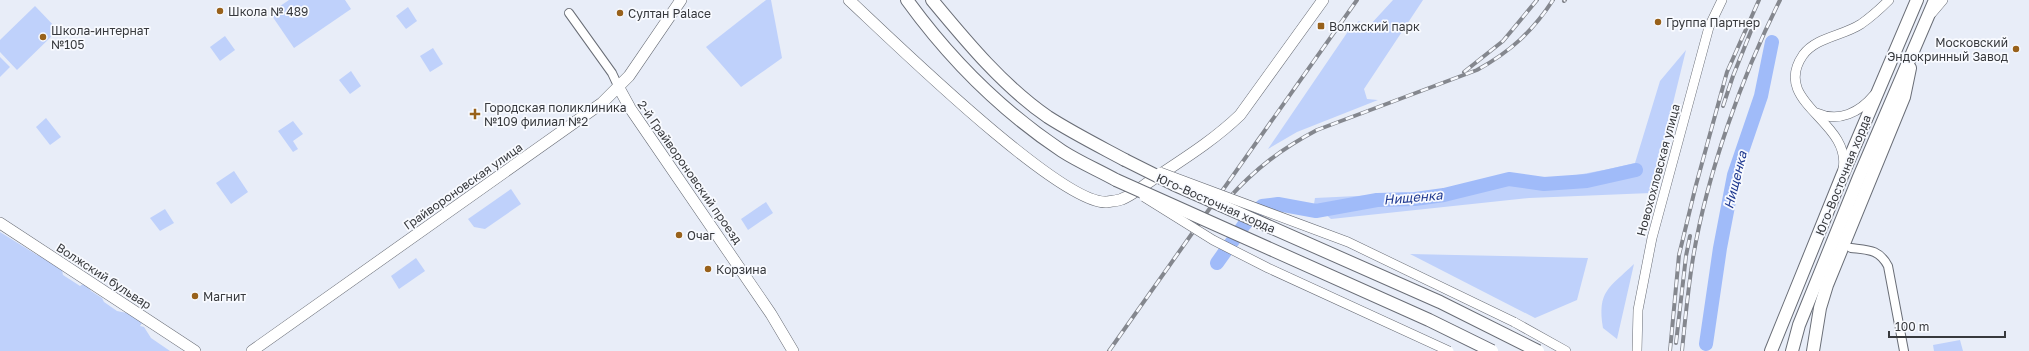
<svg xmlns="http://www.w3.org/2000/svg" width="2029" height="351" viewBox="0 0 2029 351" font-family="'Golos Text',sans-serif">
<rect width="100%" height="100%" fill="#e8edf8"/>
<g fill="#bfd1fb">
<polygon points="289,0 345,0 351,9 294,48 270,13"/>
<polygon points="766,0 771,0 782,58 741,87 706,47"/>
<polygon points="1393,0 1423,0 1364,89 1367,99 1378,100 1297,132 1268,149 1351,27 1359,21 1365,25 1370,25"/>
<polygon points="35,6 58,30 17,70 0,52 0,40"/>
<polygon points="408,7 417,21 406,29 396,16"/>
<polygon points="225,36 235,50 220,61 210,47"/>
<polygon points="433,48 443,64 430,72 420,56"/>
<path d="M1686,50L1651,193L1529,198L1331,219L1314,204L1315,198C1422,193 1531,188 1635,163L1660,81Z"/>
<polygon points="0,57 10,67 0,77"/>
<polygon points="351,71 361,86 350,94 339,80"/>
<polygon points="46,118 61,137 50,145 36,127"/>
<polygon points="293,121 303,134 293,141 298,149 293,152 278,131"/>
<polygon points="234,171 248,192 231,204 216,183"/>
<polygon points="511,189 521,204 485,229 474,227 468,219"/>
<polygon points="766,202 773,213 748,230 741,219"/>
<polygon points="165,209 174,223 160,231 150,218"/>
<polygon points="0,232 37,255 48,258 62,270 63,275 80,286 85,283 91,291 102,298 104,302 117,311 132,314 142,323 140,326 144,327 151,338 170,351 0,351"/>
<polygon points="1410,254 1588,258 1577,300 1535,318"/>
<polygon points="416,258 425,271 399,289 391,276"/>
<path d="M1634,264L1617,339L1603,328C1597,291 1609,288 1634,264Z"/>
<polygon points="1960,340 1963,351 1934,351 1933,345"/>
</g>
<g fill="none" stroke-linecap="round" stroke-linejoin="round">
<g stroke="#a0bbf9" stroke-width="14">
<polyline points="1217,263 1244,225 1262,206 1278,204 1316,211 1377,200 1415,199 1444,195 1509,179 1544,184 1587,181 1636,170"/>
<polyline points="1706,344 1720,248 1734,175 1761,96 1772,42"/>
</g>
<defs>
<g id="minor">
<polyline points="569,13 612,73 619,88"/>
<path d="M1851,248C1868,250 1879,249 1888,266L1904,351"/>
</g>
<g id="tertiary">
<polyline points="1932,13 1943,0"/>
<path d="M1817,113C1839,123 1860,112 1874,95"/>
<path d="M1843,169C1852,121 1770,103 1803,55C1816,37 1843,36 1861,24C1871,17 1881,8 1889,0"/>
<polyline points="1514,322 1566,351"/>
<polyline points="1637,351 1638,310 1652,238 1709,27 1722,0"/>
</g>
<g id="secondary">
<path d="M849,0C889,37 1061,206 1107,202C1111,201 1118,201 1122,199C1133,195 1145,184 1155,178C1185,158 1214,140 1240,115L1323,0"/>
<polyline points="619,88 630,108 771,314 793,351"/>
<polyline points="0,223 195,351"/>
<polyline points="252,351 602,103 629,76 681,0"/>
</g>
<g id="primary">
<path d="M907,0C949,58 1002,111 1062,151C1079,162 1098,170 1116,180"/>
<path d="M932,0C966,41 1003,86 1048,117C1073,133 1099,146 1125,160"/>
<polyline points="1771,351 1842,176 1917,0"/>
<polyline points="1792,351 1799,325 1859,177 1935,0"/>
<polyline points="1813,351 1820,308 1827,285 1904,97 1910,68"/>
</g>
</defs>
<use href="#minor" stroke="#696d76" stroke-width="10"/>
<use href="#tertiary" stroke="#696d76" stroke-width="10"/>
<use href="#secondary" stroke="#696d76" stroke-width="12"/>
<use href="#primary" stroke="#696d76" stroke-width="14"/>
<use href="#minor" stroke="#fff" stroke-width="8"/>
<use href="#tertiary" stroke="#fff" stroke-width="9"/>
<use href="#secondary" stroke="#fff" stroke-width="11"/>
<use href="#primary" stroke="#fff" stroke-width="12"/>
<defs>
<g id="rail">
<polyline points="1564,1 1565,0"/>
<polyline points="1464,72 1503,41 1537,0"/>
<polyline points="1723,106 1733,76 1751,31"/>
<path d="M1228,199C1255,169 1281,149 1317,130L1477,70C1510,52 1533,31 1553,0"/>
<polyline points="1676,343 1686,256 1690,236"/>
<polyline points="1109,351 1357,0"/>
<polyline points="1670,351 1679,255 1696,185 1727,72 1759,0"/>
<path d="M1682,351C1685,320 1688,289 1693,258C1707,174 1742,76 1780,0"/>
</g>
</defs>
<use href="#rail" stroke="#84878e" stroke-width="4"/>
<use href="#rail" stroke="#f8faff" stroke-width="2.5" stroke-dasharray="8" stroke-linecap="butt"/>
<defs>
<g id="tertiary-bridge">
<polyline points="1160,172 1348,242 1514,322"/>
<polyline points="1144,197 1213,240 1268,268 1449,351"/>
</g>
<g id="primary-bridge">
<polyline points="1125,160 1173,184 1440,302 1538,351"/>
<polyline points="1116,180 1429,320 1492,351"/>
</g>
</defs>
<use href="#tertiary-bridge" stroke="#696d76" stroke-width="10" stroke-linecap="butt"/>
<use href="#primary-bridge" stroke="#696d76" stroke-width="14" stroke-linecap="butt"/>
<use href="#tertiary-bridge" stroke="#fff" stroke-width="9"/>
<use href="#primary-bridge" stroke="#fff" stroke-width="12"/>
</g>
<g fill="#98611b" stroke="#f8faff" stroke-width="1.5">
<circle cx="220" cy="11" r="4"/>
<circle cx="620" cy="13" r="4"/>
<circle cx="1658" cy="22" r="4"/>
<rect x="1317" y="22" width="8" height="8" rx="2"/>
<circle cx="43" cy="37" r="4"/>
<circle cx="2016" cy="49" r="4"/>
<path d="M473 108h4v4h4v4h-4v4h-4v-4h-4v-4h4z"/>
<circle cx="679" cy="235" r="4"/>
<circle cx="708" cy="269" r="4"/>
<circle cx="195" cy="296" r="4"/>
</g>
<g text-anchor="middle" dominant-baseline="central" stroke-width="3.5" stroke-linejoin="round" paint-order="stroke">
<g font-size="12" fill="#37393d" stroke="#f8faff" text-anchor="start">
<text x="228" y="11">Школа № 489</text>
<text x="628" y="13">Султан Palace</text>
<text x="1666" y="22">Группа Партнер</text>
<text x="1329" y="26">Волжский парк</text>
<text x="51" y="30">Школа-интернат<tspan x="51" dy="14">№105</tspan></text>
<text x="2008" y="42" text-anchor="end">Московский<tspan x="2008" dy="14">Эндокринный Завод</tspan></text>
<text x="484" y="107">Городская поликлиника<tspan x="484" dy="14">№109 филиал №2</tspan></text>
<text x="687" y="235">Очаг</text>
<text x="716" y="269">Корзина</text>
<text x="203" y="296">Магнит</text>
</g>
<g font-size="12" fill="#37393d" stroke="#f8faff">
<text transform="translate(1658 170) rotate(-75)">Новохохловская улица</text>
<text transform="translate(690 172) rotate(55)">2-й Грайвороновский проезд</text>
<text transform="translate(1843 175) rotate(-68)">Юго-Восточная хорда</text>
<text transform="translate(463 186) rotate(-35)">Грайвороновская улица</text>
<text transform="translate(1216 203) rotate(24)">Юго-Восточная хорда</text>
<text transform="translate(104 276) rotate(33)">Волжский бульвар</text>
</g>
<g font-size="13" font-style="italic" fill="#1e388f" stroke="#f8faff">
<text transform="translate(1735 180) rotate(-76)">Нищенка</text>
<text transform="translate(1413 197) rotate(-5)">Нищенка</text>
</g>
</g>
<path d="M1889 331v6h116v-6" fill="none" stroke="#37393d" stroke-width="2"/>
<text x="1895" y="331" font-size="12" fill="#37393d" stroke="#f8faff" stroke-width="3" paint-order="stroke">100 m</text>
</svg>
